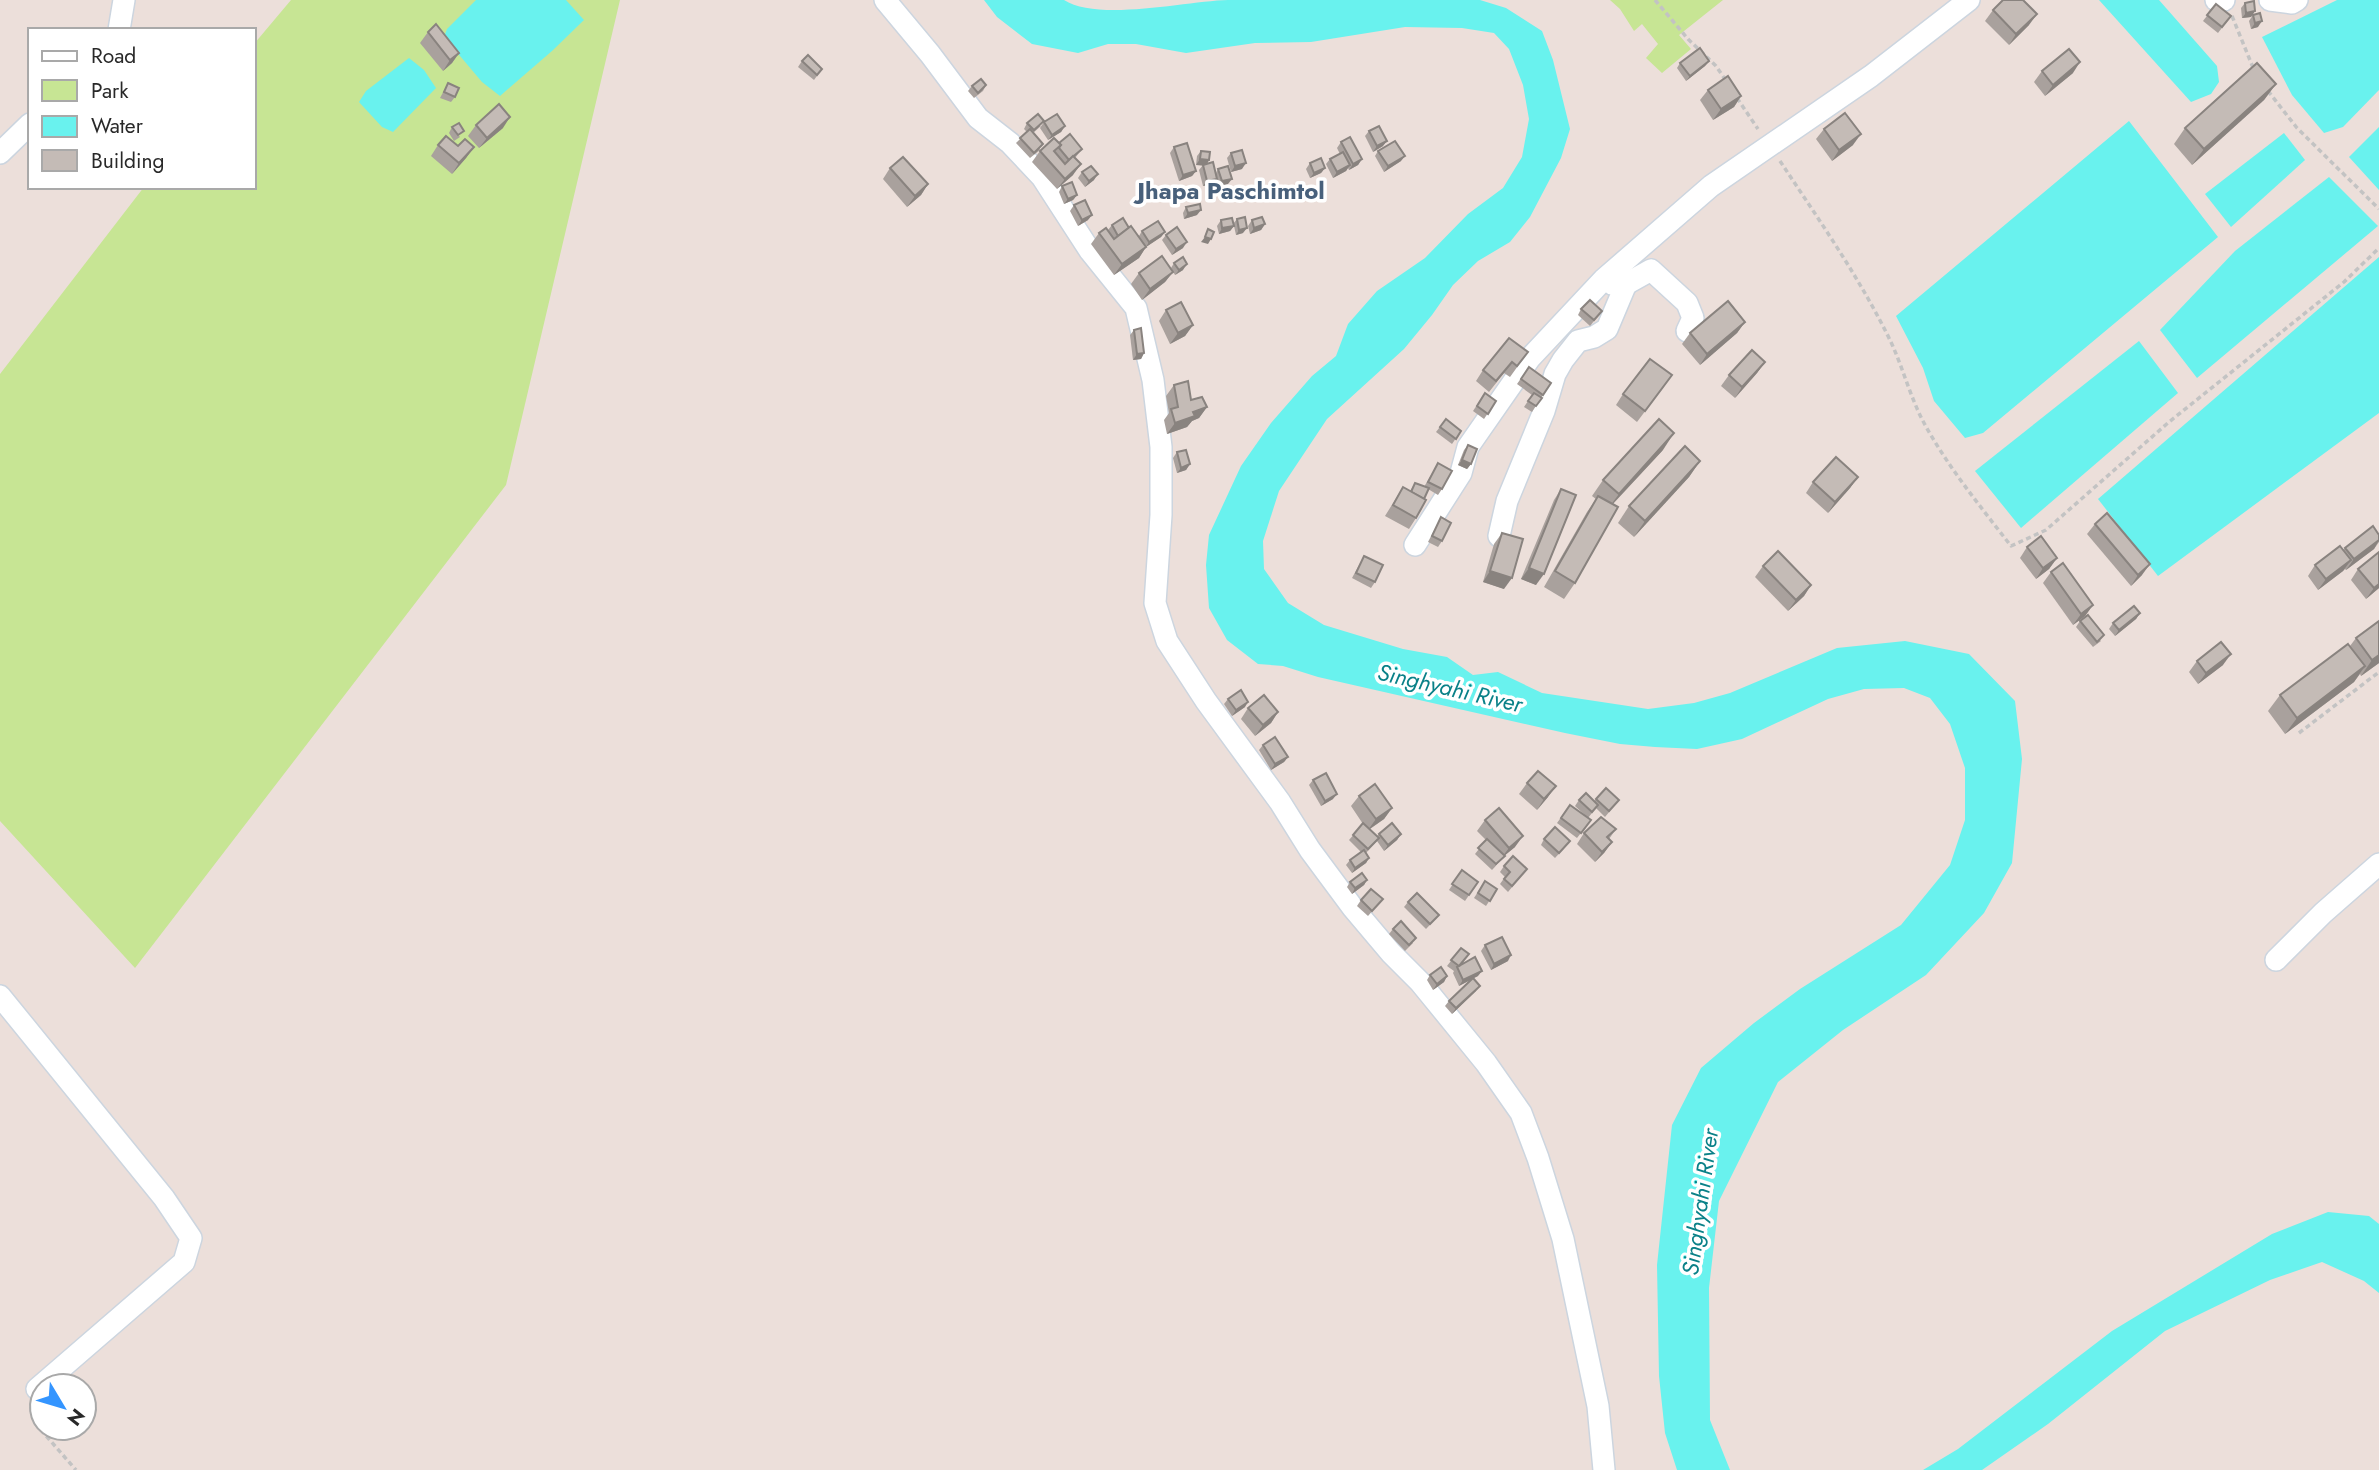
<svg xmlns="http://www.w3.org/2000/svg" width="2379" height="1470" viewBox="0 0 2379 1470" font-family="Jost,sans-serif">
<rect width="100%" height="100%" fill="#ecdfda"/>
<g fill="#c7e594">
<polygon points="291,0 620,0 506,485 135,968 0,821 0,374 144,187 254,187 254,44"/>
<polygon points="1610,0 1723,0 1679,35 1691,49 1662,73 1646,58 1658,44 1642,24 1634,31 1620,9"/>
</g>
<g fill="#69f2ee">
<polygon points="476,0 566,0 584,20 552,51 500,96 482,82 444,37 447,29"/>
<path d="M984,0H1064C1098,22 1187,1 1228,0C1312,0 1396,0 1480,0L1506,8L1542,31L1553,60L1570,129L1561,158L1530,217L1510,242L1478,261L1453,285L1432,315L1404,349L1327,419L1279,491L1263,541L1264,569L1288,603L1324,625L1403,649L1447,657L1473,675L1498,672L1542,693L1648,709L1694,703L1730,693L1837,648L1905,641L1969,654L2015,701L2022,759L2012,863L1984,913L1926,975L1843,1030L1778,1082L1719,1201L1709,1288L1710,1420L1730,1470H1677L1665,1433L1659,1376L1657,1265L1672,1125L1701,1068L1754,1023L1800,989L1901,925L1950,865L1965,820V768L1950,724L1930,698L1904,688L1864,689L1828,699L1742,739L1697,749L1655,747L1620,744L1565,733L1318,677L1283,666L1258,664L1227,640L1209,608L1206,565L1209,535L1241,466L1271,423L1312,376L1336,356L1348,324L1377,291L1425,258L1468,214L1503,188L1522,157L1529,119L1523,85L1509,49L1494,33L1462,28L1405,27L1311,42L1255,43L1186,53L1136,44H1108L1078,53L1032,44L997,17Z"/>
<polygon points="2099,0 2159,0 2217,66 2219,82 2211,94 2191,102"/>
<polygon points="2337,0 2379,0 2379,90 2343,127 2324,133 2292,95 2262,37"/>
<polygon points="409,58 424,70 436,88 393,132 382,127 359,102 366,91"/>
<polygon points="2129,121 2218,237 1983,433 1965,438 1934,401 1923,368 1896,316"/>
<polygon points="2379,127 2379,190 2349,157"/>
<polygon points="2284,133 2305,160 2231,227 2205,194"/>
<polygon points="2329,177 2378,226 2197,378 2160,330 2235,251"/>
<polygon points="2379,257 2379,413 2158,576 2098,499"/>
<polygon points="2139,341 2178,393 2021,528 1975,471"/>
<polygon points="2328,1212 2369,1216 2379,1224 2379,1293 2364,1281 2322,1262 2270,1280 2165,1331 2048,1424 1982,1470 1923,1470 1958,1449 2112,1331 2272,1234"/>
</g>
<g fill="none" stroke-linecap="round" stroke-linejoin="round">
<defs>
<g id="minor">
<polyline points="885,0 930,54 978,118 1010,143 1042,177 1090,251 1136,308 1153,380 1161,447 1161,515 1155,603 1167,641 1206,701 1280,802 1310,850 1353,908 1391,953 1420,982 1486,1063 1521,1113 1538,1158 1563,1239 1598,1406 1604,1470"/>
<polyline points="2216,0 2224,0"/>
<polyline points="2270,0 2292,3 2297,0"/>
<polyline points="119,30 124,0"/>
<polyline points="0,153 30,124"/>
<polyline points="1612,284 1626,284 1651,270 1687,303 1693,318 1687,331"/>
<polyline points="1499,536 1507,501 1544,411 1555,374 1563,360 1578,341 1594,337 1607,329 1626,284"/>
<polyline points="1415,545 1461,473 1468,447 1530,358 1604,279 1711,186 1871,76 1969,0"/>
<polyline points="2276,960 2323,913 2379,864"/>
<polyline points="0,996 164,1198 191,1238 184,1262 37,1389"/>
</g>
</defs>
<use href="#minor" stroke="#ccd5df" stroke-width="24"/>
<g stroke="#c3c3c3" stroke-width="3.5" stroke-dasharray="5 3.5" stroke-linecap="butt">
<polyline points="1655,0 1688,39 1716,66 1727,82"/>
<polyline points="2232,16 2254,70"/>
<polyline points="2268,91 2297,128 2379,209"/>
<polyline points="1737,98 1758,129"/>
<path d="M1780,161C1817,217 1857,274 1887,334C1902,363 1909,395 1924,423C1948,467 1980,506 2011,546L2046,530L2169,422L2344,282L2379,248"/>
<polyline points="2299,733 2379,672"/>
<polyline points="31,1407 34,1422 76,1470"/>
</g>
<use href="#minor" stroke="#fff" stroke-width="21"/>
</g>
<g fill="#a9a19d">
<polygon points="2245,3 2255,11 2251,17 2242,18 2241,8"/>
<polygon points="2216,4 2231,16 2218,33 2203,21"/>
<polygon points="1993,10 2029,25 2009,45 1985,21"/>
<polygon points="2253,15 2258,27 2251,29 2249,21"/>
<polygon points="428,32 459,53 452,63 443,71 420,43"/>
<polygon points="802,61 822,69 814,80 798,67"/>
<polygon points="1709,61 1705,66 1686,81 1677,68 1680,63"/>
<polygon points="2042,71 2073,73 2045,96 2034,82"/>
<polygon points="448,83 455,97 451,102 440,98"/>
<polygon points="2276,84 2264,100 2192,165 2174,144 2185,128"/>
<polygon points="986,85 983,91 974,98 968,91 972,86"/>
<polygon points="1708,90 1741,96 1734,107 1713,120 1700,100"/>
<polygon points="1044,122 1065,126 1061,132 1048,140 1040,128"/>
<polygon points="1027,123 1041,126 1033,133 1040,150 1030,158 1016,143 1027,132 1024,129"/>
<polygon points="476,125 503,128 479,148 468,136"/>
<polygon points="452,127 460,137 454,141 449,133"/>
<polygon points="1824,129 1853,145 1832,161 1816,139"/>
<polygon points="1369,131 1383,146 1373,152 1365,136"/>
<polygon points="1341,142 1362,159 1358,165 1349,170 1348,168 1346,171 1333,178 1326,164 1330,159 1340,154 1337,148"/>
<polygon points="1059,143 1082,149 1075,158 1073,175 1057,189 1032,162 1040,151"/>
<polygon points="438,145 458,146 474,147 466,158 452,174 431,156"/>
<polygon points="1174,147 1196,171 1192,176 1179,181 1170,153"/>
<polygon points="1201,151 1209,160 1207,164 1216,173 1218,169 1228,184 1218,187 1216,180 1213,184 1203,186 1199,170 1203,165 1196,165 1197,156"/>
<polygon points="1378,151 1401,161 1384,172 1375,156"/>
<polygon points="1231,153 1242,169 1231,172 1227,158"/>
<polygon points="1310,163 1325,168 1321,173 1310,178 1306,169"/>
<polygon points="890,168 928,184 921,195 907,207 883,179"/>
<polygon points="1082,172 1094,180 1085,187 1078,178"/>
<polygon points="1062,186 1077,195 1073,200 1064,204 1059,192"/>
<polygon points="1074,205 1088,220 1078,226 1070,211"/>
<polygon points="1186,207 1197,215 1184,219 1183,213"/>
<polygon points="1237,219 1243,233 1236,235 1234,226 1230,231 1219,234 1217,226 1221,220 1233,224"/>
<polygon points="1252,220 1265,224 1261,230 1250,234 1248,226"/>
<polygon points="1112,225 1129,228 1139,236 1142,231 1165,232 1161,237 1146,247 1139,258 1114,275 1091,244 1099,233 1108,230"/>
<polygon points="1166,235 1183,248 1172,255 1162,240"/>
<polygon points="1174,263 1183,270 1175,275 1171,268"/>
<polygon points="1173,272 1165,282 1142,300 1131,284 1139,273"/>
<polygon points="1581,309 1598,316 1590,326 1578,315"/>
<polygon points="1166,310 1193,325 1185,336 1170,344 1159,321"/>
<polygon points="1745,322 1737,333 1700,365 1682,344 1690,333"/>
<polygon points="1134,330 1144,353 1141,359 1133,360 1130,335"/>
<polygon points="1528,352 1510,377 1504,373 1489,392 1476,381 1483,370"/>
<polygon points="1765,362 1757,373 1735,398 1721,386 1729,375"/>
<polygon points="1529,367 1551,383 1532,412 1524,407 1532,395 1517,384"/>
<polygon points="1174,385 1191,400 1207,407 1199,418 1192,421 1187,427 1167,434 1164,420 1169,413 1166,396"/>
<polygon points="1664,386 1637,422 1616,405 1623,394"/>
<polygon points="1485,393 1496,401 1484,419 1473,411"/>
<polygon points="1446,419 1461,431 1452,444 1436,432"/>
<polygon points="1468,445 1471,464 1467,469 1458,465 1464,450"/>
<polygon points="1663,450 1613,504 1575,583 1564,599 1544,587 1587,512 1596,499 1592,496 1603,480"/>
<polygon points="1177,452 1190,464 1186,470 1177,473 1173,458"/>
<polygon points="1700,461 1689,477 1634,537 1618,523 1629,506"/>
<polygon points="1438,463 1442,489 1438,495 1428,489 1416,518 1409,529 1385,516 1403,487 1410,491 1415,483 1424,487"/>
<polygon points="1858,477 1850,488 1828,513 1806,493 1813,482"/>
<polygon points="1561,489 1536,585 1521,579 1554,500"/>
<polygon points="1441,517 1442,541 1438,547 1428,542"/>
<polygon points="2095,524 2142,575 2131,586 2087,534"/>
<polygon points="1502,533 1504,589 1483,582 1494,544"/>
<polygon points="2379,535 2379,542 2374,549 2346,570 2345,569 2343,571 2318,590 2308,576 2315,565 2343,550 2345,548"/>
<polygon points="2027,547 2057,558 2049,569 2036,579 2020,558"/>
<polygon points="1364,556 1375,582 1371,588 1352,578"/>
<polygon points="1763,566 1811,585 1804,596 1788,611 1755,577"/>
<polygon points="2358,569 2379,588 2366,599 2351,580"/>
<polygon points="2051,572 2093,605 2085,616 2073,625 2043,583"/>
<polygon points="2140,613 2136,619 2115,636 2109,629 2113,623"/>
<polygon points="2080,621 2101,641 2093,647 2076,627"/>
<polygon points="2379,621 2379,663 2361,676 2360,674 2354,682 2285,734 2268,711 2280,695 2350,646 2356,638"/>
<polygon points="2197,661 2223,665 2198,684 2189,672"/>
<polygon points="1228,699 1245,707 1232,716 1224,704"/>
<polygon points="1248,708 1278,712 1271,723 1255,736 1241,719"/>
<polygon points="1263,745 1288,757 1284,762 1271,770 1259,750"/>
<polygon points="1313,780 1333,799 1321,806 1309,785"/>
<polygon points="1527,783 1548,797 1537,810 1519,794"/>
<polygon points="1606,788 1619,800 1605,817 1596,808 1588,818 1591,820 1577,838 1557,823 1570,805 1587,817 1575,806 1579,800 1594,801"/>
<polygon points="1359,796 1392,808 1384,819 1370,829 1377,836 1379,834 1401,834 1397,840 1384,851 1377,841 1366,853 1369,858 1366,863 1352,873 1346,865 1350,860 1361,852 1349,840 1363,824 1351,806"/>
<polygon points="1485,820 1515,847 1504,856 1492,870 1475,854 1486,840 1477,831"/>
<polygon points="1616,829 1609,839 1612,842 1604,853 1595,862 1577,844 1584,833"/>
<polygon points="1544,839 1566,846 1555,858 1541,845"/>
<polygon points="1504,866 1527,869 1508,892 1500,884 1505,877 1500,872"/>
<polygon points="1462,870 1478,882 1465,901 1449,890"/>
<polygon points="1367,880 1364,885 1352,894 1347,887 1350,882"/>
<polygon points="1485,881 1497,889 1486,906 1474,898"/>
<polygon points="1383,899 1368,916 1357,906 1361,900"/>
<polygon points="1408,902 1439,915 1426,929 1404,907"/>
<polygon points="1393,929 1413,943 1405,951 1389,934"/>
<polygon points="1485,945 1508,961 1491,970 1481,951"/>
<polygon points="1461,948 1460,965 1478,976 1473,978 1476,991 1452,1014 1445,1006 1449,1001 1472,979 1459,986 1453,973 1454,971 1447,966"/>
<polygon points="1430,975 1447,976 1444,982 1433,990 1427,980"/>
</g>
<g fill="#89837f">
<polygon points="2255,11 2251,17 2242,18 2246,13"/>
<polygon points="2037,14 2029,25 2009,45 2016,34"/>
<polygon points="2262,21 2258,27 2251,29 2255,23"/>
<polygon points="459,53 452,63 443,71 450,60"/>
<polygon points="1709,61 1705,66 1686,81 1690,76"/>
<polygon points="2080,62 2073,73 2045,96 2053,85"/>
<polygon points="2276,84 2264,100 2192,165 2204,149"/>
<polygon points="1741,96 1734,107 1713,120 1721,109"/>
<polygon points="510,117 503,128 479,148 487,138"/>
<polygon points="1065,126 1061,132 1048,140 1052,135"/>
<polygon points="1861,134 1853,145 1832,161 1839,150"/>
<polygon points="1387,141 1383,146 1373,152 1377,146"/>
<polygon points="474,147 466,158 452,174 459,163"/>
<polygon points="1405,156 1401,161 1384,172 1388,166"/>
<polygon points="1200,159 1209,160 1206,166 1196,165"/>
<polygon points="1362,159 1358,165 1349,170 1353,164"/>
<polygon points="1246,163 1242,169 1231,172 1235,166"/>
<polygon points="1081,164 1073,175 1057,189 1065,179"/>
<polygon points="1350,165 1346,171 1333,178 1337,172"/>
<polygon points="1325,168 1321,173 1310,178 1314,173"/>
<polygon points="1196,171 1192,176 1179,181 1183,175"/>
<polygon points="1098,174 1094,180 1085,187 1089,181"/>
<polygon points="1217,179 1213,184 1203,186 1207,181"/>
<polygon points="1232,179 1228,184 1218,187 1222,181"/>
<polygon points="928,184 921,195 907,207 915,196"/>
<polygon points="1077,195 1073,200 1064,204 1068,199"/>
<polygon points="1201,210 1197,215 1184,219 1188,213"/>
<polygon points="1092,215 1088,220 1078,226 1082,220"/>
<polygon points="1265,224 1261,230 1250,234 1254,228"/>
<polygon points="1234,226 1230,231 1219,234 1222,228"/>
<polygon points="1247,228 1243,233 1236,235 1239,230"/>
<polygon points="1165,232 1161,237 1146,247 1139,258 1114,275 1122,264 1146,247 1149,242"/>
<polygon points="1205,237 1211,239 1208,244 1201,242"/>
<polygon points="1187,242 1183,248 1172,255 1176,249"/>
<polygon points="1187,264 1183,270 1175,275 1179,270"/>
<polygon points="1173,272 1165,282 1142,300 1150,289"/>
<polygon points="1745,322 1737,333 1700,365 1707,354"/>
<polygon points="1193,325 1185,336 1170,344 1178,333"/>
<polygon points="1144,353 1141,359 1133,360 1137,354"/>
<polygon points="1765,362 1757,373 1735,398 1742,387"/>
<polygon points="1207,407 1199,418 1192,421 1187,427 1167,434 1175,423 1193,412"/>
<polygon points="1674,433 1663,450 1607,510 1619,494"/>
<polygon points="1462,460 1471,464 1467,469 1458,465"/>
<polygon points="1700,461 1689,477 1634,537 1645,521"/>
<polygon points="1190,464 1186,470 1177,473 1181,468"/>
<polygon points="1858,477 1850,488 1828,513 1835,502"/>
<polygon points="2379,540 2374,549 2346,570 2354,559"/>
<polygon points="2057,558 2049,569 2036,579 2043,568"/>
<polygon points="2351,560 2343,571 2318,590 2326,579"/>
<polygon points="2150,564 2142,575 2131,586 2138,575"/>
<polygon points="1529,568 1544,574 1536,585 1521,579"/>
<polygon points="1490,571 1512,578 1504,589 1483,582"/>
<polygon points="2379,584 2379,588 2366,599 2374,588"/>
<polygon points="1811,585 1804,596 1788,611 1796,600"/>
<polygon points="2093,605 2085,616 2073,625 2081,614"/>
<polygon points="2140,613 2136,619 2115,636 2119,630"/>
<polygon points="2231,654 2223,665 2198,684 2206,673"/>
<polygon points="2379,655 2379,663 2361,676 2372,660"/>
<polygon points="2365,666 2354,682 2285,734 2297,718"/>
<polygon points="1248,702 1245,707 1232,716 1236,710"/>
<polygon points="1278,712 1271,723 1255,736 1263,725"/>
<polygon points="1288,757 1284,762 1271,770 1275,764"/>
<polygon points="1556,786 1548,797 1537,810 1544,799"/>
<polygon points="1337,794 1333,799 1321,806 1325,801"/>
<polygon points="1392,808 1384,819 1368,830 1376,819"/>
<polygon points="1401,834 1397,840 1384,851 1388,845"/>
<polygon points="1523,836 1515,847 1504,856 1492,870 1509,848"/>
<polygon points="1612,842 1604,853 1595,862 1602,852"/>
<polygon points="1369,858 1366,863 1352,873 1355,868"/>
<polygon points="1367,880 1364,885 1352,894 1355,888"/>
<polygon points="1511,955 1508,961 1491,970 1494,964"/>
<polygon points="1482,971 1478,976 1459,986 1463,980"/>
<polygon points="1447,976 1444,982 1433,990 1437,984"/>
<polygon points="1480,986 1476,991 1452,1014 1456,1008"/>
</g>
<g fill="#c4bbb6" stroke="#89837f" stroke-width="2">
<polygon points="2003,0 2023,0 2037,14 2016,34 1993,10"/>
<polygon points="2254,1 2255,11 2246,13 2245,3"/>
<polygon points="2216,4 2231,16 2222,27 2207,15"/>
<polygon points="2260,13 2262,21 2255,23 2253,15"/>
<polygon points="436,24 459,53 450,60 428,32"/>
<polygon points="1700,48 1709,61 1690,76 1680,63"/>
<polygon points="2069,49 2080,62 2053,85 2042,71"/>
<polygon points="808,55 822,69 817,75 802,61"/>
<polygon points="2257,63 2276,84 2204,149 2185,128"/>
<polygon points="1728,76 1741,96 1721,109 1708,90"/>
<polygon points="981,79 986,85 978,93 972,86"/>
<polygon points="448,83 459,88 455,97 444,92"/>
<polygon points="499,104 510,117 487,138 476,125"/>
<polygon points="1845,113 1861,134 1839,150 1824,129"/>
<polygon points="1038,114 1044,121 1034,130 1027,123"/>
<polygon points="1057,114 1065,126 1052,135 1044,122"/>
<polygon points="459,123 464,131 458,135 452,127"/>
<polygon points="1379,126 1387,141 1377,146 1369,131"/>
<polygon points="1030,129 1043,144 1034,153 1020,138"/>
<polygon points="1070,134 1082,149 1069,160 1059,148 1061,145 1059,143"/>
<polygon points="446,136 458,146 465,139 474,147 459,163 438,145"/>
<polygon points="1350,137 1362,159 1353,164 1341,142"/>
<polygon points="1054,138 1061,145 1054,151 1065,164 1073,156 1081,164 1065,179 1040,151"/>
<polygon points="1395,141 1405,156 1388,166 1378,151"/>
<polygon points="1187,143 1196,171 1183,175 1174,147"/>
<polygon points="1242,150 1246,163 1235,166 1231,153"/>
<polygon points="1201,151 1210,152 1209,160 1200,159"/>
<polygon points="1343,152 1350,165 1337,172 1330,159"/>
<polygon points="903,157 928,184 915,196 890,168"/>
<polygon points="1321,158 1325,168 1314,173 1310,163"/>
<polygon points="1213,162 1217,179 1207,181 1203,165"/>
<polygon points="1091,166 1098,174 1089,181 1082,172"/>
<polygon points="1228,166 1232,179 1222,181 1218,169"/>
<polygon points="1072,182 1077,195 1068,199 1062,186"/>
<polygon points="1085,200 1092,215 1082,220 1074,205"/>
<polygon points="1200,204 1201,210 1188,213 1186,207"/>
<polygon points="1245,217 1247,228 1239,230 1237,219"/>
<polygon points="1262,217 1265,224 1254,228 1252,220"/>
<polygon points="1123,218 1129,228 1118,236 1112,225"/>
<polygon points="1232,218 1234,226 1222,228 1221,220"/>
<polygon points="1158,221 1165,232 1149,242 1142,231"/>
<polygon points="1131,226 1146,247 1122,264 1099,233 1106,228 1114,239"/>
<polygon points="1177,227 1187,242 1176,249 1166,235"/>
<polygon points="1208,229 1214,232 1211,239 1205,237"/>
<polygon points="1162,256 1173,272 1150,289 1139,273"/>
<polygon points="1183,257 1187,264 1179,270 1174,263"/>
<polygon points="1590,300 1602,311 1594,320 1581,309"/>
<polygon points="1728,301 1745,322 1707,354 1690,333"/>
<polygon points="1181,302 1193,325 1178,333 1166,310"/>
<polygon points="1141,328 1144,353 1137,354 1134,330"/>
<polygon points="1509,338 1528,352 1517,366 1512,362 1496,381 1483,370"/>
<polygon points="1752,350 1765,362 1742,387 1729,375"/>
<polygon points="1650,359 1672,375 1645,411 1623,394"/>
<polygon points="1529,367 1551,383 1543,395 1521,379"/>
<polygon points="1188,381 1191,400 1202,397 1207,407 1193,412 1195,416 1175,423 1171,409 1178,407 1174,385"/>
<polygon points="1485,393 1496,401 1488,414 1477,406"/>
<polygon points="1534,393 1542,398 1536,406 1528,401"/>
<polygon points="1446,419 1461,431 1456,439 1440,427"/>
<polygon points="1659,419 1674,433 1619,494 1603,480"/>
<polygon points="1468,445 1477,449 1471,464 1462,460"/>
<polygon points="1685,446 1700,461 1645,521 1629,506"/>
<polygon points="1186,450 1190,464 1181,468 1177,452"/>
<polygon points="1836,457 1858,477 1835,502 1813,482"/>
<polygon points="1438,463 1452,471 1442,489 1428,482"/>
<polygon points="1415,483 1429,488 1424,499 1411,492"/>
<polygon points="1403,487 1426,500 1416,518 1393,505"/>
<polygon points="1561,489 1576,495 1544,574 1529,568"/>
<polygon points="1598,496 1618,507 1575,583 1555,571"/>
<polygon points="2107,513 2150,564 2138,575 2095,524"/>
<polygon points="1441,517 1451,523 1442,541 1432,536"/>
<polygon points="2373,526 2379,535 2379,540 2354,559 2345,548"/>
<polygon points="1502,533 1523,539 1512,578 1490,571"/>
<polygon points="2041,536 2057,558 2043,568 2027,547"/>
<polygon points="2340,546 2351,560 2326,579 2315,565"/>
<polygon points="1778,551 1811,585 1796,600 1763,566"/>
<polygon points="2379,552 2379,584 2374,588 2358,569"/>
<polygon points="1364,556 1383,565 1375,582 1356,573"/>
<polygon points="2063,563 2093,605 2081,614 2051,572"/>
<polygon points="2134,606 2140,613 2119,630 2113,623"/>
<polygon points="2088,615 2104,635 2097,642 2080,621"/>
<polygon points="2379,621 2379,655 2372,660 2356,638"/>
<polygon points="2221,642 2231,654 2206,673 2197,661"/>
<polygon points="2348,644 2365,666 2297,718 2280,695"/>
<polygon points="1241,690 1248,702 1236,710 1228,699"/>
<polygon points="1264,695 1278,712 1263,725 1248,708"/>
<polygon points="1275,737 1288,757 1275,764 1263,745"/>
<polygon points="1538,771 1556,786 1544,799 1527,783"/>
<polygon points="1326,773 1337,794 1325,801 1313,780"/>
<polygon points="1375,784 1392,808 1376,819 1359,796"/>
<polygon points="1606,788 1619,800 1609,811 1596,799"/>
<polygon points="1586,793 1598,805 1592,812 1579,800"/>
<polygon points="1570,805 1591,820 1581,833 1561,818"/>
<polygon points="1499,808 1523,836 1509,848 1485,820"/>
<polygon points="1601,817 1616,829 1607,837 1612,842 1602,852 1584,833"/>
<polygon points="1363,823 1379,838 1368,849 1353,835"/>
<polygon points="1392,823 1401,834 1388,845 1379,834"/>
<polygon points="1555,827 1570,841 1559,853 1544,839"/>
<polygon points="1487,839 1505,856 1496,864 1478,848"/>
<polygon points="1364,850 1369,858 1355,868 1350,860"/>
<polygon points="1513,856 1527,869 1512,886 1504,879 1510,872 1504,866"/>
<polygon points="1462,870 1478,882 1469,895 1452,884"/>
<polygon points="1362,873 1367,880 1355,888 1350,882"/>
<polygon points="1485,881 1497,889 1490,901 1478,893"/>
<polygon points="1371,889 1383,899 1372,911 1361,900"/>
<polygon points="1417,893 1439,915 1430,924 1408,902"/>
<polygon points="1401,921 1416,938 1409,945 1393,929"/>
<polygon points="1502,937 1511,955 1494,964 1485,945"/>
<polygon points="1461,948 1469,954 1459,966 1475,957 1482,971 1463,980 1457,967 1459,966 1451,960"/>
<polygon points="1441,967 1447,976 1437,984 1430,975"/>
<polygon points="1473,978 1480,986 1456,1008 1449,1001"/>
</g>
<g text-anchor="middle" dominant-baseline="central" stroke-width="7" stroke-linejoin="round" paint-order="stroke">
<g font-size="23" font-style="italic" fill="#0a8188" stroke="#fff">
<text transform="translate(1450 688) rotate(13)">Singhyahi River</text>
<text transform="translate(1700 1202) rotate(-82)">Singhyahi River</text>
</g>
<g font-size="24" font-weight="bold" fill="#48607b" stroke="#fff">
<text x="1231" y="190">Jhapa Paschimtol</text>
</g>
</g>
<rect x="28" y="28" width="228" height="161" fill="#ffffff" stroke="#a9a9a9" stroke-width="2"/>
<rect x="42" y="51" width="35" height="10" fill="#ffffff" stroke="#a9a9a9" stroke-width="2"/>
<text x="91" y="63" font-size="21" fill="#292929">Road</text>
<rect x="42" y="80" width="35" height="21" fill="#c7e594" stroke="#a9a9a9" stroke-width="2"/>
<text x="91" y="98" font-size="21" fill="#292929">Park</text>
<rect x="42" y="116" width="35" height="21" fill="#69f2ee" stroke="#a9a9a9" stroke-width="2"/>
<text x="91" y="133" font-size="21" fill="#292929">Water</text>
<rect x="42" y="150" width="35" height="21" fill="#c4bbb6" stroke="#a9a9a9" stroke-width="2"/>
<text x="91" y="168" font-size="21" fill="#292929">Building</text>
<g transform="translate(63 1407) rotate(128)"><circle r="33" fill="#ffffff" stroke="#a9a9a9" stroke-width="2"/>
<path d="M0-5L12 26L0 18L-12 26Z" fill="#3495ff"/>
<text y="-10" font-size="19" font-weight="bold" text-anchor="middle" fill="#292929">N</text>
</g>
</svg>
